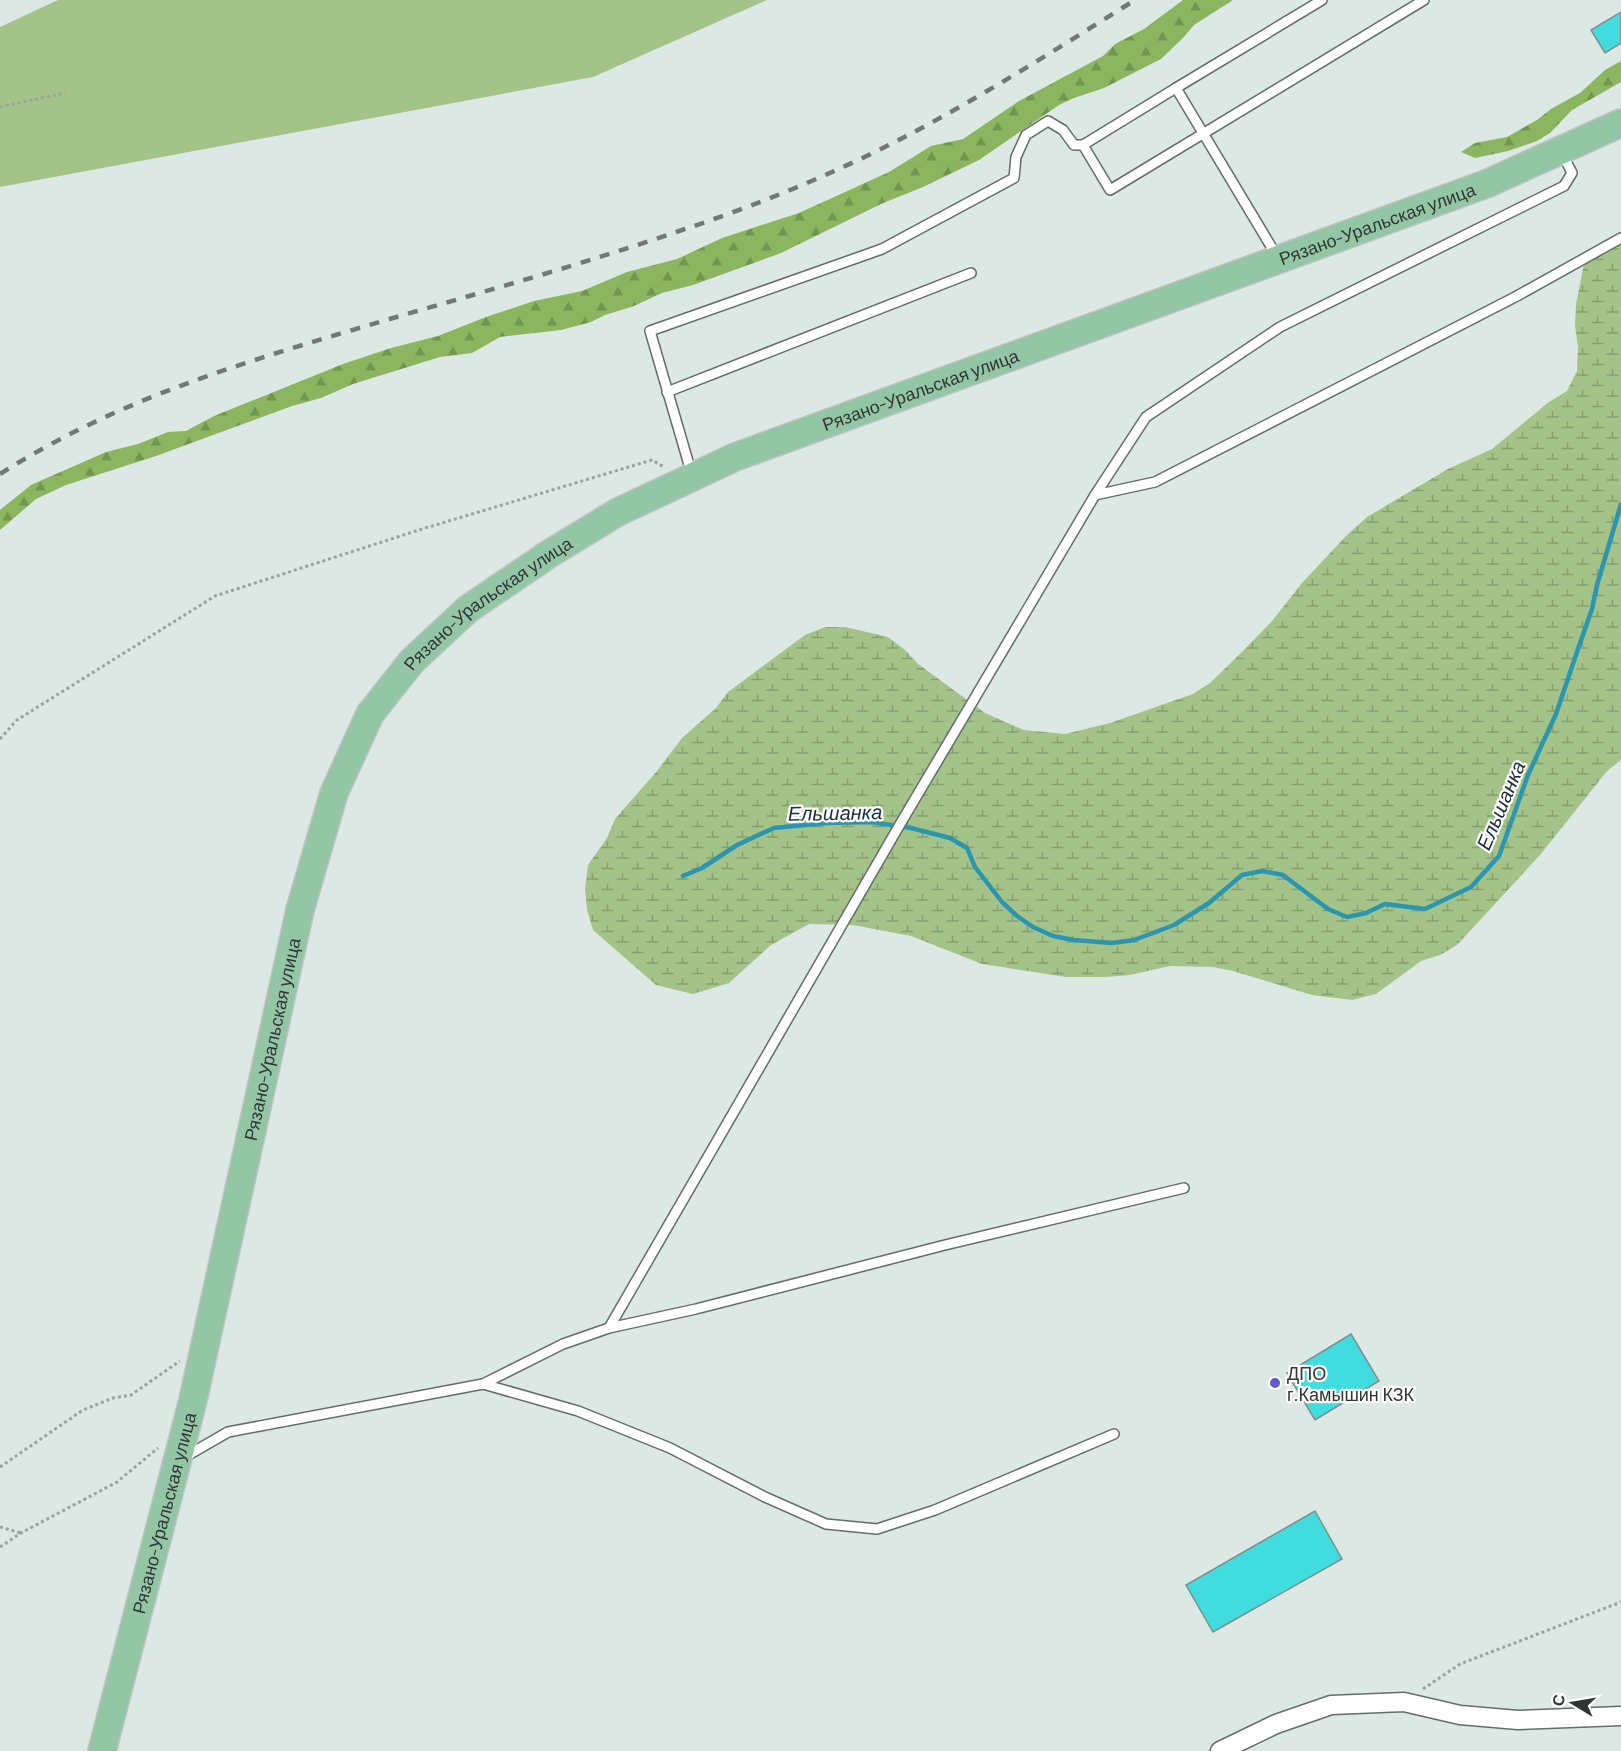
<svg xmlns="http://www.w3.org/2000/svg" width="1621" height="1751" viewBox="0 0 1621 1751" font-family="Barlow,sans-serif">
<defs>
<pattern id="forest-firs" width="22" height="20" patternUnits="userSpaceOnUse" patternTransform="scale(1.5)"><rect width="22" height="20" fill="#8bb65f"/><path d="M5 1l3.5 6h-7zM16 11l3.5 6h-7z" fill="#72954f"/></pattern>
<pattern id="wetland-marsh" width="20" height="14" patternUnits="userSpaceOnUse" patternTransform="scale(1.5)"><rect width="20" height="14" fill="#a4c388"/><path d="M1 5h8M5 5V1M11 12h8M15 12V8" fill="none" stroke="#869f70"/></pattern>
</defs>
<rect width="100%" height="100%" fill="#dbe8e4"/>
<g fill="url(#forest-firs)">
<polygon points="1183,0 1233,0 1194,25 1183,38 1161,59 1104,88 1074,98 1059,105 979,160 923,187 881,204 781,253 693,285 662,293 634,306 605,315 591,322 561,330 500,337 472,353 440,357 353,384 321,398 292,406 156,456 66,485 36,499 0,530 0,510 31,485 106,452 138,444 168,432 186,431 214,416 343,364 391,348 438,336 486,317 534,301 582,291 627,272 677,259 722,238 799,213 889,172 931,146 963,139 1019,101 1103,56 1115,44 1144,29"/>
<polygon points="1621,61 1621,82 1572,110 1550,133 1537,141 1508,151 1475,158 1461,152 1475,143 1507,137 1537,120 1551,109 1580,93 1605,70"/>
</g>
<polygon fill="url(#wetland-marsh)" points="1621,233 1621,760 1607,771 1540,855 1457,945 1440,955 1421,961 1376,994 1352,1000 1312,995 1233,971 1213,967 1170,966 1130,975 1107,977 1066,977 982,964 911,936 853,925 809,924 771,945 729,983 693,994 656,985 593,930 587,910 585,889 588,865 607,838 615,819 657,771 682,738 716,708 728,692 805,635 825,627 845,627 888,637 905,650 918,664 985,713 1024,730 1065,734 1110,723 1193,694 1210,683 1241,653 1272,621 1302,583 1348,534 1367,517 1448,469 1492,449 1549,402 1567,391 1577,371 1578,347 1575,326 1576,304 1585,259 1605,241"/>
<polygon fill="#a4c388" points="58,0 767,0 593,77 0,187 0,27"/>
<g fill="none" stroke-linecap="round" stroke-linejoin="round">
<polyline stroke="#2a96af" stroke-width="4.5" points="683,876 702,868 737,845 774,828 827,823 871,822 911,828 950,838 967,848 975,867 1002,902 1017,916 1033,927 1053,936 1074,940 1112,943 1134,940 1153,933 1174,925 1209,903 1242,875 1262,871 1283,875 1328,909 1347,917 1366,913 1385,904 1425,909 1471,887 1499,856 1528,775 1556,714 1578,649 1592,609 1597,585 1621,504"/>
</g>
<g fill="#40dcde" stroke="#808e8e" stroke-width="1.5">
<polygon points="1621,12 1621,43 1605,53 1591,30"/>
<polygon points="1351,1334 1379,1381 1315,1420 1287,1373"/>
<polygon points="1315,1511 1342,1559 1213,1632 1186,1585"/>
</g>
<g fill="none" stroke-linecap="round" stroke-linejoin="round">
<defs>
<g id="service">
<polyline points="1176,88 1083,145 1110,190 1424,0"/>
<polyline points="1278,258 1176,88 1322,0"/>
<polyline points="667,392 971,273"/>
<polyline points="692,475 650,331 882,249 1014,178 1016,157 1026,135 1048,121 1063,130 1074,145 1083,145"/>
<polyline points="1095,495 1155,482 1517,296 1621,238"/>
<polyline points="609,1328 899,826 1095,495 1146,417 1280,327 1564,186 1572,173 1562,153"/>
<polyline points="483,1384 578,1411 670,1448 765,1497 826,1524 877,1529 935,1510 1114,1434"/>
<polyline points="183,1458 228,1432 483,1384 563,1344 609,1328 696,1309 945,1245 1184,1188"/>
</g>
<polyline id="minor" points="1220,1751 1276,1724 1331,1705 1404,1702 1460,1715 1518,1720 1621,1716"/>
<g id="primary">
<path id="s1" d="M102,1751L193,1400L300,910L334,793L370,714L412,661L468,609L549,554L618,512L735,457L1486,184L1621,123"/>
</g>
</defs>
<use href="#service" stroke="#616e6a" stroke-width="12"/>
<use href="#minor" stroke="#616e6a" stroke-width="21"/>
<use href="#primary" stroke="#c1c3c2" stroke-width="30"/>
<g stroke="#99a3a0" stroke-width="3" stroke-dasharray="3 3" stroke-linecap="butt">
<polyline points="0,107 65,93"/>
<polyline points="0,739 17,720 215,596 422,529 652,460 664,467"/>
<polyline points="0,1467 83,1410 113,1398 131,1395 180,1361"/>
<polyline points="0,1527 21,1533"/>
<polyline points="0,1547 21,1533 117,1482 158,1448"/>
<polyline points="1423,1689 1460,1664 1621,1602"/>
</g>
<use href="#service" stroke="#fff" stroke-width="9"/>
<use href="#minor" stroke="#fff" stroke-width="18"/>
<use href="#primary" stroke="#92c6a4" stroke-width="27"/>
<path stroke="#717976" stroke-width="4.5" stroke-dasharray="10 10" stroke-linecap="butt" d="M0,474C110,404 225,368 349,331C460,298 572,268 682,230C761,204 843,170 916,131C991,91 1063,45 1135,0"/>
</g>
<circle fill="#6459d2" stroke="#fff" stroke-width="2" cx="1275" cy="1383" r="6"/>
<g text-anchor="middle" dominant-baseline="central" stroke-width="4.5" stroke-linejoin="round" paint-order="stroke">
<g font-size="18" fill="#313635" stroke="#fff">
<text stroke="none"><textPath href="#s1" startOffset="2208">Рязано-Уральская улица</textPath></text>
<text stroke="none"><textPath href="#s1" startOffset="1722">Рязано-Уральская улица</textPath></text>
<text stroke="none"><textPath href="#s1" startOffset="1236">Рязано-Уральская улица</textPath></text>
<text stroke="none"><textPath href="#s1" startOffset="732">Рязано-Уральская улица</textPath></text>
<text stroke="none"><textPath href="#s1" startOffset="246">Рязано-Уральская улица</textPath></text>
</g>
<g font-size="18" fill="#313635" stroke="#fff" text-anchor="start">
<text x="1287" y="1373">ДПО<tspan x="1287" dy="21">г.Камышин КЗК</tspan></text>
</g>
<g font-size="20" font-style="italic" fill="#193037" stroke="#fff">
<text transform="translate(1500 805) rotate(-67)">Ельшанка</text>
<text transform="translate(835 812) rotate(-1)">Ельшанка</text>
</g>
</g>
<g transform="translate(1573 1703) rotate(281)" stroke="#ffffff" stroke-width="4.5" paint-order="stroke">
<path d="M0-4.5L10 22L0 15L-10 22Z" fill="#313635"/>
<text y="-9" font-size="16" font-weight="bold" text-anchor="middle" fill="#313635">С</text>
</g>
</svg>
